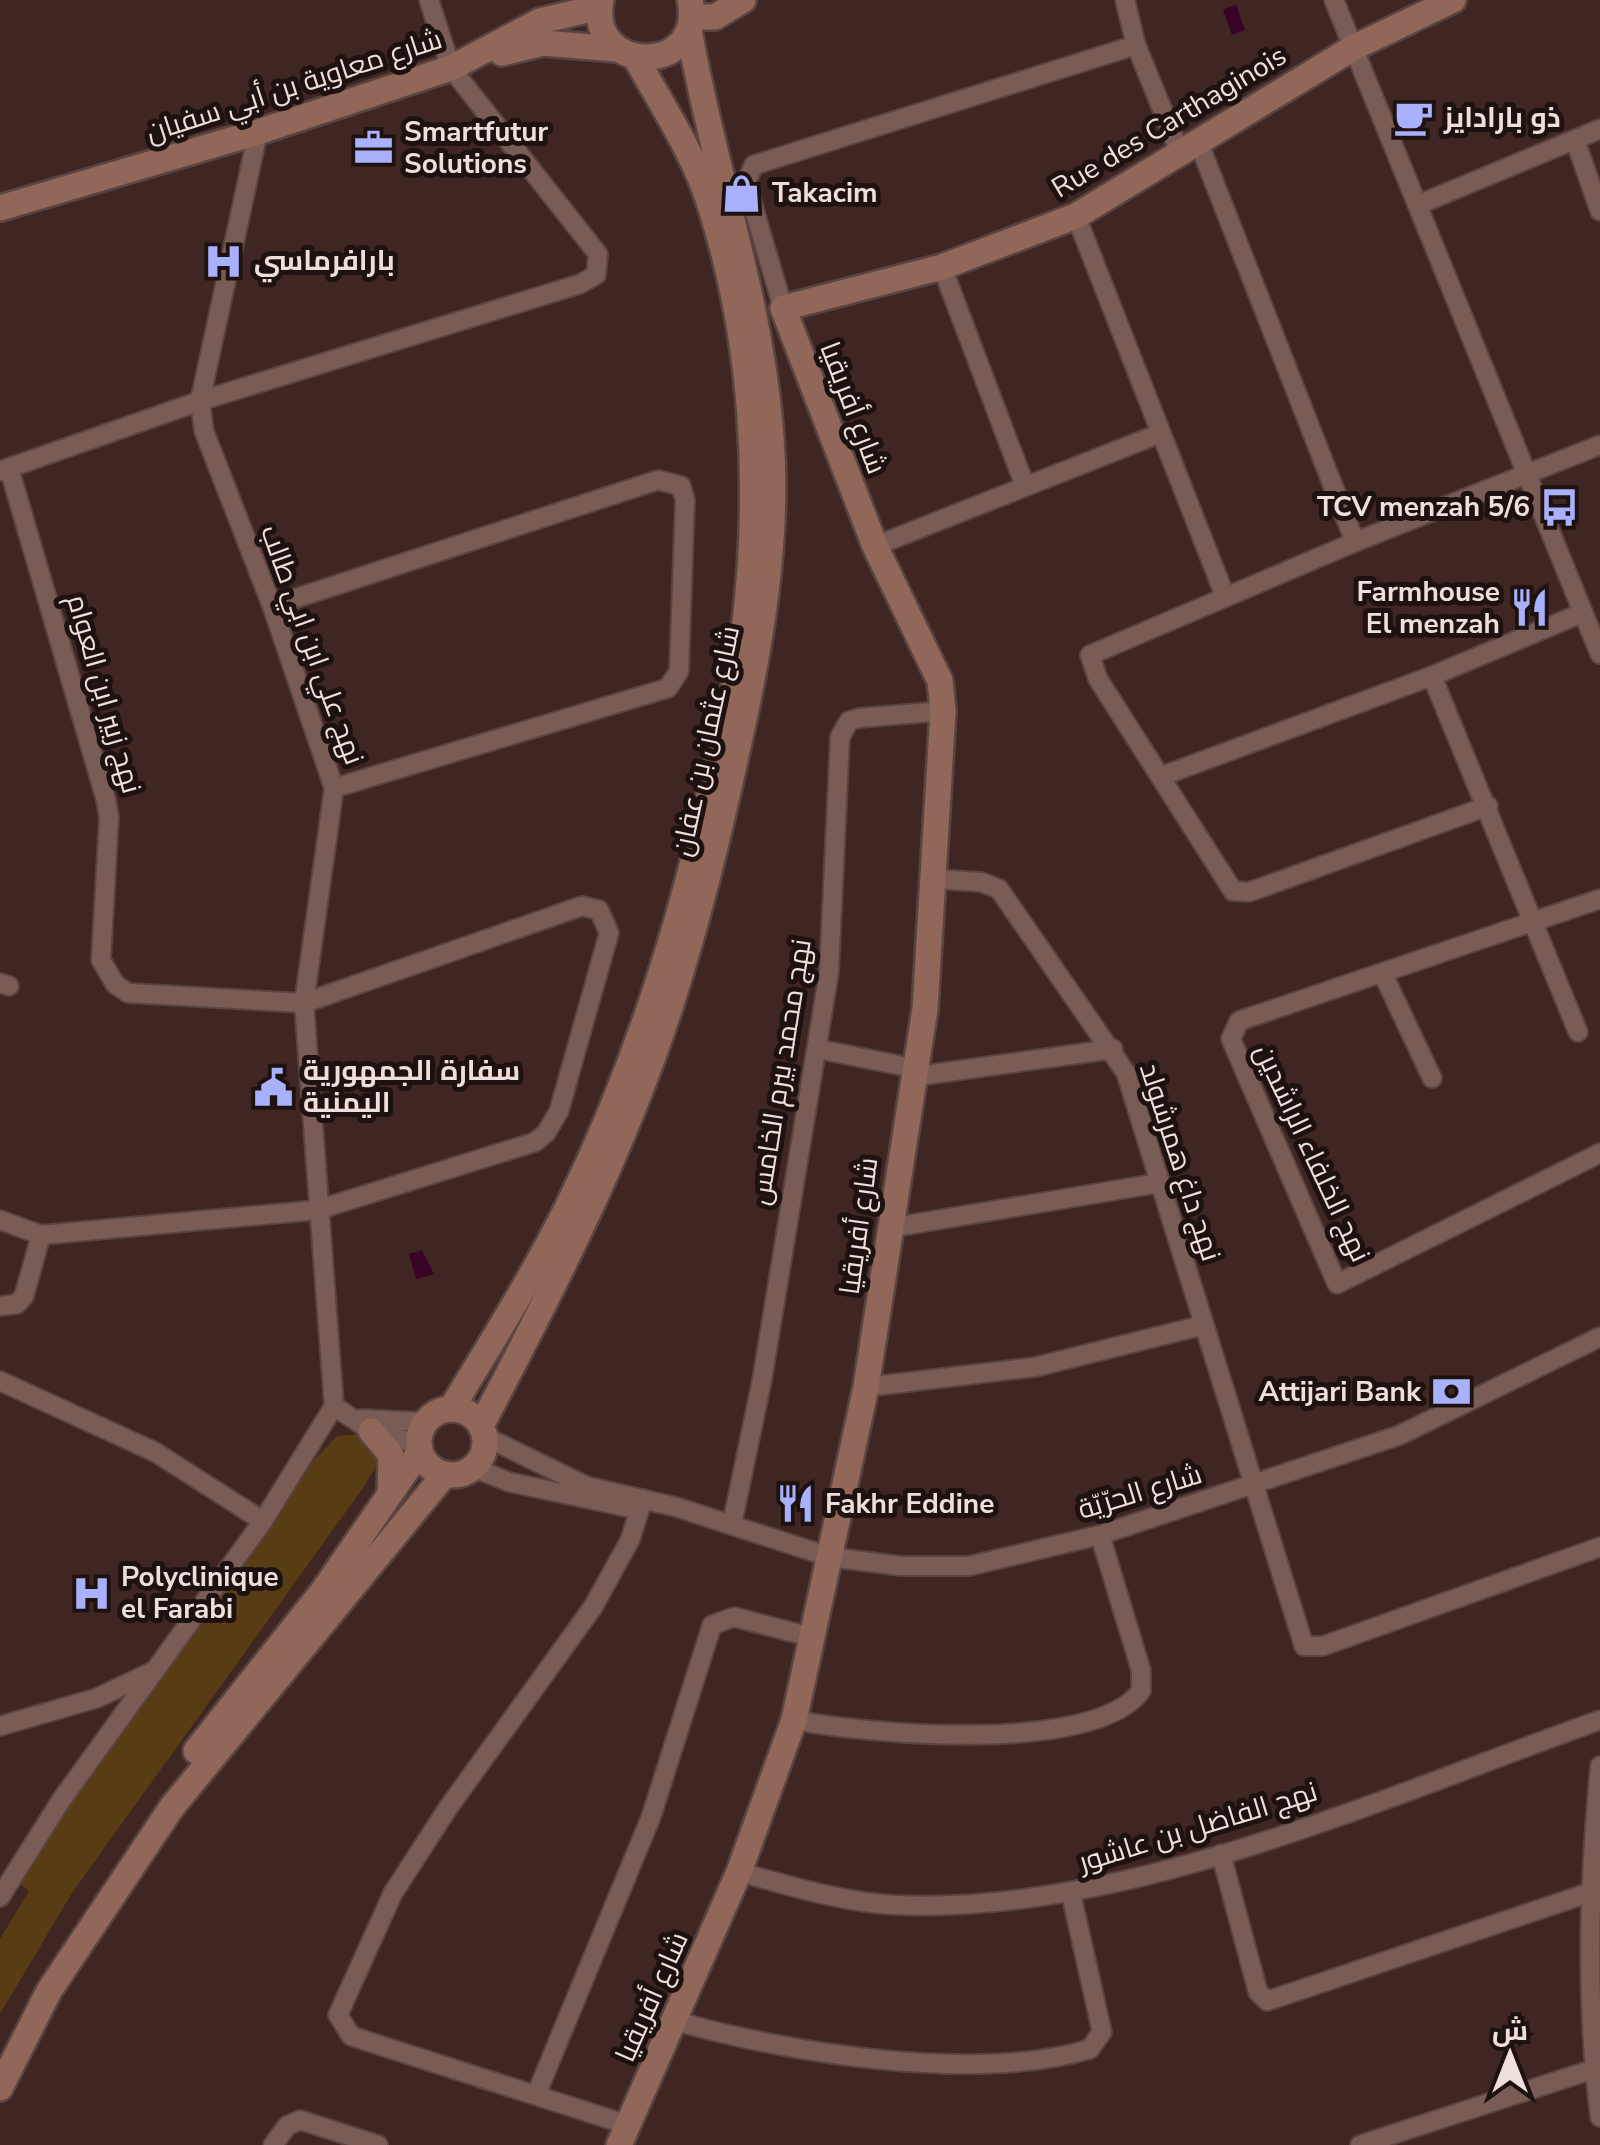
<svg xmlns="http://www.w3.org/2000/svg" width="1600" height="2145" viewBox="0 0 1600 2145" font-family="'Nunito Sans',Cairo,sans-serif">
<rect width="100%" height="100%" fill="#3f2622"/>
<polygon fill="#573c14" points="358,1434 376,1447 377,1465 363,1488 72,1893 0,2014 0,1939 29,1891 15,1880 315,1459 337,1436"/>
<g fill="#370326">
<polygon points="1236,5 1245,30 1232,35 1223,10"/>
<polygon points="422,1250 434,1274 416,1279 409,1254"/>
</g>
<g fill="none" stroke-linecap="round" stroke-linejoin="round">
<defs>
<g id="street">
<polyline points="1125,0 1136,45 1180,153"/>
<polyline points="1334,0 1600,654"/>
<polyline points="258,132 200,401 204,431 272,606 334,788 304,1003 334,1406 371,1431 419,1444"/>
<polyline points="1575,140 1600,211"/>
<polyline points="1198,141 1355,542"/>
<polyline points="1420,204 1600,129"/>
<polyline points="1076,216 1225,596"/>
<polyline points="942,267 1025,486"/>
<polyline points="783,308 746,182 754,165 1136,45"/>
<polyline points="0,471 200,401 580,284 596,275 598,254 451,68 429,0"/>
<polyline points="875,546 1161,433"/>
<polyline points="272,606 658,480 681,486 685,500 679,671 668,688 334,788"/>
<polyline points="1432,676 1578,1032"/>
<polyline points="1162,776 1432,676 1582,613"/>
<polyline points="1488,806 1249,892 1233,891 1098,679 1090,655 1355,542 1600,445"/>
<polyline points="934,879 981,882 999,889 1126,1073 1304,1646 1323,1646 1600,1547"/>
<polyline points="1600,899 1239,1021 1231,1039 1337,1284 1600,1153"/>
<polyline points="1383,974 1432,1078"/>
<polyline points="0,983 9,986"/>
<polyline points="818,1049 913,1068"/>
<polyline points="911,1077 1113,1049"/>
<polyline points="0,1220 41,1235 317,1210 535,1142 546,1133 559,1111 609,933 599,910 582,906 304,1003 128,993 115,984 101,960 109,817 106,800 9,468"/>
<polyline points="889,1228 1159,1183"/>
<polyline points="0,1306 17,1304 24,1296 41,1235"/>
<polyline points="0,1381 155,1452 263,1521"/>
<polyline points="866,1387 1035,1367 1204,1325"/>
<polyline points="361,1419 425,1422"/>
<polyline points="484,1436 586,1486 676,1507 830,1557 901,1566 969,1566 1100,1535 1400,1435 1600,1337"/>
<polyline points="472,1467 509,1482 631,1508"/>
<polyline points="732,1524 762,1380 829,972 840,737 849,721 859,718 943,711"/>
<path d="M794,1720C866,1734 1093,1755 1141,1691V1670L1100,1535"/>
<polyline points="0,1726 97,1698 154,1671"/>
<path d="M1600,1766C1589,1883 1585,2000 1600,2117"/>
<polyline points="1221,1854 1258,1992 1267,2001 1600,1889"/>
<path d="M739,1872C791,1886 841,1902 895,1905C1124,1916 1386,1796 1600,1720"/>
<polyline points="0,1897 62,1799 263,1521 334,1406"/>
<path d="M676,2021C786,2053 978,2083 1090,2049L1102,2032L1071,1894"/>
<polyline points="536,2095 651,1817 712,1625 734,1617 811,1637"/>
<polyline points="628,2125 351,2036 338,2015 393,1893 448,1808 593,1607 630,1540 643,1499"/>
<polyline points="273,2145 287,2126 300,2120 378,2145"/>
<polyline points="1360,2145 1600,2067"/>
</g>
<g id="secondary">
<path d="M601,0C586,75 706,77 690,0"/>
<polyline points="692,17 715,17 743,0"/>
<polyline points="502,53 543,43 616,49"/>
<polyline points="0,208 258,132 451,68 540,21 600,7"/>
<path d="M451,1409C492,1342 533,1276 568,1206C631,1078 676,940 708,800C721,742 738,683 745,623C761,484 753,339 710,205C694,153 662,106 636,58"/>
<circle cx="452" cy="1442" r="33"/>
<path d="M481,1426C555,1285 630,1139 677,985C701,908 720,830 737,751C760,649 779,542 771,437C761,297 713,168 689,30"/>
<polyline points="371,1431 391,1455 390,1493"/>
<polyline points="196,1751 323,1591 420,1451"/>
<polyline points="0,2088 49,1991 172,1807 445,1474"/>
<polyline points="619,2145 739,1872 794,1720 866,1387 925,1009 943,711 940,681 875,546 783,308 942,267 1076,216 1353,48 1453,0"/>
</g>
</defs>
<use href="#street" stroke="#5a4441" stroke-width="22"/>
<use href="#secondary" stroke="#5a4441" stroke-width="30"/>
<use href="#street" stroke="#7a5c57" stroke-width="18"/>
<use href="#secondary" stroke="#906758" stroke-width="25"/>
</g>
<defs>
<symbol id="cafe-bare" viewBox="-9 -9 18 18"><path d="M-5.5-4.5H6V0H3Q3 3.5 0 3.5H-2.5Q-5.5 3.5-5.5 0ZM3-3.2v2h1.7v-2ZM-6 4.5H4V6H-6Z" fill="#a9b0fc" stroke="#1e1210" stroke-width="2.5" paint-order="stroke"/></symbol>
<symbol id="office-bare" viewBox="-9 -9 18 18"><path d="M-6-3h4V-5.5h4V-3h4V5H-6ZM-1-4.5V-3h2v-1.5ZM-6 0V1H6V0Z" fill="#a9b0fc" stroke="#1e1210" stroke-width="2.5" paint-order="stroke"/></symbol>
<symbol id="shop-bare" viewBox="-9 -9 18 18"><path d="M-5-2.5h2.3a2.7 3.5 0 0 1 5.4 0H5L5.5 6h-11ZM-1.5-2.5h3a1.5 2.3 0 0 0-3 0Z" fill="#a9b0fc" stroke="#1e1210" stroke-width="2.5" paint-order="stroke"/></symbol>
<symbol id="hospital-bare" viewBox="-9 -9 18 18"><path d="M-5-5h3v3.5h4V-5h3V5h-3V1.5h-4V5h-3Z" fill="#a9b0fc" stroke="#1e1210" stroke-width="2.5" paint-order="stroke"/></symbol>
<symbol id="bus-bare" viewBox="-9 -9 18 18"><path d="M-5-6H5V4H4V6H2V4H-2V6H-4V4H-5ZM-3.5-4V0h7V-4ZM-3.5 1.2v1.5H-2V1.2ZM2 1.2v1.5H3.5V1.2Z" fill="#a9b0fc" stroke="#1e1210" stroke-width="2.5" paint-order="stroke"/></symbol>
<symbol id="restaurant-bare" viewBox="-9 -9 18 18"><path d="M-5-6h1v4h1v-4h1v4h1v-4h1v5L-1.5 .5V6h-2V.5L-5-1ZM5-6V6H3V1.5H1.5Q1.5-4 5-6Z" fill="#a9b0fc" stroke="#1e1210" stroke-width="2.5" paint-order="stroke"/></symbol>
<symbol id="civic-bare" viewBox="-9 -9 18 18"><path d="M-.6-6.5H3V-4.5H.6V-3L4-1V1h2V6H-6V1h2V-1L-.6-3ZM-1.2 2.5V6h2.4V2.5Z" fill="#a9b0fc" stroke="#1e1210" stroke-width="2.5" paint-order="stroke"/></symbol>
<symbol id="bank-bare" viewBox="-9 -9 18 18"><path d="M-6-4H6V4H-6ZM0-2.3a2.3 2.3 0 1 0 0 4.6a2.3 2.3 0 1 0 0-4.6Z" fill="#a9b0fc" stroke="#1e1210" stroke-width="2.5" paint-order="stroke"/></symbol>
</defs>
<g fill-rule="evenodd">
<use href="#cafe-bare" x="1386" y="90" width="55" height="55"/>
<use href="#office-bare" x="346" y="120" width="55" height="55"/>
<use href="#shop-bare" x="714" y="166" width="55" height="55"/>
<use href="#hospital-bare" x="196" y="234" width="55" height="55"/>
<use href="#bus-bare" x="1532" y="480" width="55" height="55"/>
<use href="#restaurant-bare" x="1502" y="580" width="55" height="55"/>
<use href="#civic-bare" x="246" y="1060" width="55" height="55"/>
<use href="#bank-bare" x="1424" y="1364" width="55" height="55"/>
<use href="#restaurant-bare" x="768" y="1476" width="55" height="55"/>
<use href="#hospital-bare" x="64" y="1566" width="55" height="55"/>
</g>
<g text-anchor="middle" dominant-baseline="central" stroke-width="10" stroke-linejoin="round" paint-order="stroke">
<g font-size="28" fill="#efdedb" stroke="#1e1210">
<text transform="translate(294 86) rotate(-18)">شارع معاوية بن أبي سفيان</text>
<text transform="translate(1169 122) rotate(-31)">Rue des Carthaginois</text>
<text transform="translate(853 408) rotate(69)">شارع أفريقيا</text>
<text transform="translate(312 645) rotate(70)">نهج علي ابن ابي طالب</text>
<text transform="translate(104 694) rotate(74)">نهج زبير ابن العوام</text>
<text transform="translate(706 741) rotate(-78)">شارع عثمان بن عفان</text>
<text transform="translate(781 1072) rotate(-81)">نهج محمد بيرم الخامس</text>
<text transform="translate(1312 1153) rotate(65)">نهج الخلفاء الراشدين</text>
<text transform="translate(1180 1162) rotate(72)">نهج داغ همرشولد</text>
<text transform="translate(859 1226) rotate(-82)">شارع أفريقيا</text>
<text transform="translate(1140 1492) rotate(-17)">شارع الحرّيّة</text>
<text transform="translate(1198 1827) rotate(-17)">نهج الفاضل بن عاشور</text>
<text transform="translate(652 1997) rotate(-66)">شارع أفريقيا</text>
</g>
<g font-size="28" font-weight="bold" fill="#efdedb" stroke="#1e1210" text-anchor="start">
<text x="1444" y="118">ذو بارادايز</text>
<text x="404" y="132">Smartfutur<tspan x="404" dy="32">Solutions</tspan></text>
<text x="772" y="193">Takacim</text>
<text x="254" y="261">بارافرماسي</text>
<text x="1530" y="507" text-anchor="end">TCV menzah 5/6</text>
<text x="1500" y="592" text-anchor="end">Farmhouse<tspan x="1500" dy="32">El menzah</tspan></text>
<text x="303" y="1071">سفارة الجمهورية<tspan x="303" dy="32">اليمنية</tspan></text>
<text x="1421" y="1392" text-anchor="end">Attijari Bank</text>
<text x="825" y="1504">Fakhr Eddine</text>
<text x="121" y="1577">Polyclinique<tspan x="121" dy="32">el Farabi</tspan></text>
</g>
</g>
<g transform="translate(1510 2055)" stroke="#1e1210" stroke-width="8" paint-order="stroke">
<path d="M0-8L18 38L0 25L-18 38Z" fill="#efdedb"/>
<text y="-15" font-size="28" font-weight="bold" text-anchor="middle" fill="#efdedb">ش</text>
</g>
</svg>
